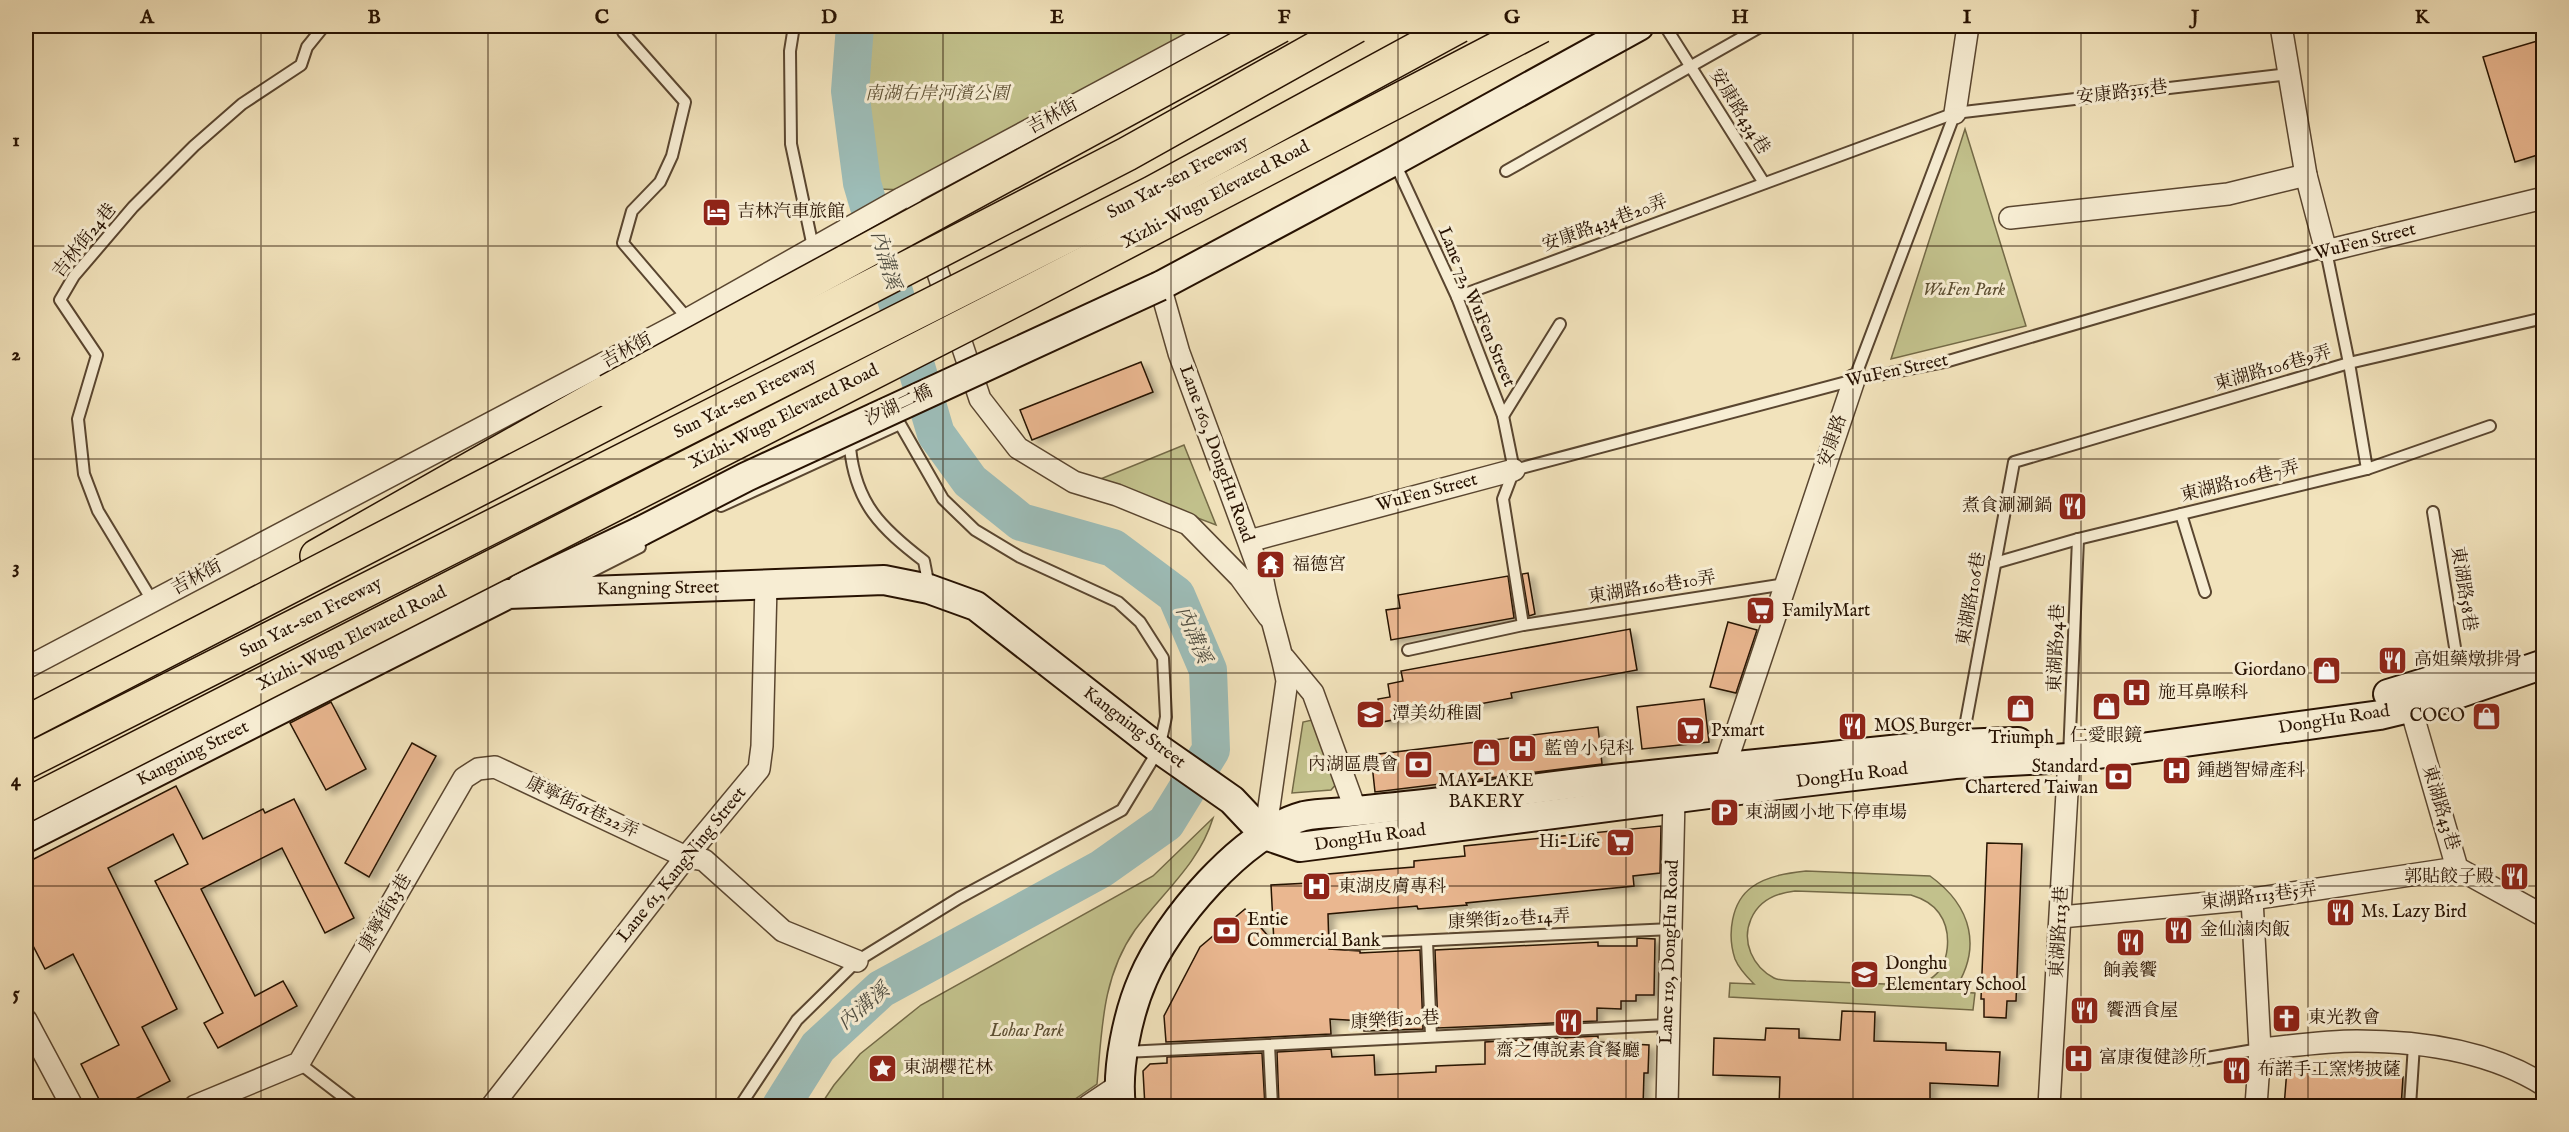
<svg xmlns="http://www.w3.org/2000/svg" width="2569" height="1132" viewBox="0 0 2569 1132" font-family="'IM FELL English','Noto Serif TC',serif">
<defs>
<filter id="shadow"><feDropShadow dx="6" dy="4" stdDeviation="3" flood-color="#0004"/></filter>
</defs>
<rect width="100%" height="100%" fill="#f2e3bc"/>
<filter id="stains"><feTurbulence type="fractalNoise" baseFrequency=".00333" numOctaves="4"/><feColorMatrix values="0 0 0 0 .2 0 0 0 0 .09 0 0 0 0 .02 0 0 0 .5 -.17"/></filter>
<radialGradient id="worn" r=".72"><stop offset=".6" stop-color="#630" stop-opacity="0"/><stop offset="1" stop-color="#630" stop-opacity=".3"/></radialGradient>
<g fill="#c2c18c" stroke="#746a47" stroke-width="1.5" fill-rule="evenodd">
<polygon points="864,26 1212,26 907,190 877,189 871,150"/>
<polygon points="1965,129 2026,326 1891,359"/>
<polygon points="1184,445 1216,525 1098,480"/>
<polygon points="1312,720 1338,782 1331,790 1292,793 1303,722"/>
<path d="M1213,818C1199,864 1162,893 1135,930C1102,977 1102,1029 1097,1084L1065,1106H820L834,1085L860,1054L921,1005L1153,876Z"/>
<path d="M1806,871L1930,876C1972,906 1983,949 1953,992L1975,993L1973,1010L1729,997L1730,983L1754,984C1747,977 1739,969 1735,959C1727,935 1731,902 1752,887C1767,876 1788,873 1806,871ZM1795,891L1911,895C1921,898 1932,903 1939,913C1952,931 1951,966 1930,979C1925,982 1918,983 1912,985C1877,984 1841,982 1806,981C1796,980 1782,982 1774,978C1753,967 1741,942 1751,919C1759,900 1776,893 1795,891Z"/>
</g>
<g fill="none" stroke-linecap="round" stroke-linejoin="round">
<polyline stroke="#9dbdb8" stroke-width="38" points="781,1106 818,1047 881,989 1101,869 1166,823 1211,750 1208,670 1176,595 1113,548 1021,522 970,481 936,434 862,183 850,91 855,26"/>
</g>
<g fill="#eab790" stroke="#271202" stroke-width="1.5" filter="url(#shadow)">
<polygon points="2544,39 2544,153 2515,162 2483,57"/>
<polygon points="1141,362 1153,392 1032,440 1020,410"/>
<polygon points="1528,573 1535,614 1529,616 1522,574"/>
<polygon points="1508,576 1514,618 1391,640 1386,610 1400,608 1398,595"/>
<polygon points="1728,622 1757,630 1736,693 1710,687"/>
<polygon points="1630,629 1637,670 1511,693 1512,698 1382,722 1378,699 1390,697 1388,684 1403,681 1401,671"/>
<polygon points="1704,699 1709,742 1642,749 1637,707"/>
<polygon points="331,702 366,769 326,790 290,723"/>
<polygon points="1598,727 1602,764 1375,792 1371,755"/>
<polygon points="412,743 436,756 369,877 345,863"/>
<polygon points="176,786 203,839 263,809 265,813 294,799 354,918 325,933 282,848 201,889 255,996 283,981 297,1006 218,1048 204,1023 223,1013 155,881 188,864 173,834 108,868 177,1009 142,1027 170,1081 120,1107 103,1107 81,1064 119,1045 73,954 45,969 26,932 26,863"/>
<polygon points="1661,826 1660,873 1633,876 1634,886 1466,903 1467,905 1418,909 1417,906 1328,914 1329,949 1360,951 1360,953 1420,950 1423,1029 1364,1031 1364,1021 1330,1019 1331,1034 1166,1042 1164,1016 1200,947 1245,909 1274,943 1271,885 1329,882 1328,874 1414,867 1414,861 1465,856 1464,846"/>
<polygon points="1987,843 2022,844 2016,1001 2007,1001 2006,1018 1984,1017 1984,999 1981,999"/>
<polygon points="1637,938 1655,939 1654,995 1636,995 1636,1001 1621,1001 1621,1009 1597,1008 1597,1021 1438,1028 1435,950 1598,942 1598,946 1637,946"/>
<polygon points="1842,1011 1875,1012 1874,1041 1946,1043 1946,1050 2000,1052 1998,1086 1930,1083 1930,1107 1779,1107 1780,1077 1713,1075 1714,1038 1765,1040 1766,1028 1799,1029 1799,1038 1840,1040"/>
<polygon points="1598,1036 1598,1042 1649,1045 1648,1073 1644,1073 1643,1107 1279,1107 1277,1052 1331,1049 1332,1057 1374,1055 1375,1075 1436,1072 1436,1066 1485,1064 1485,1042"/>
<polygon points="1262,1053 1265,1107 1145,1107 1143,1071 1150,1064 1167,1063 1167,1057"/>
<polygon points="2287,1069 2403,1077 2401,1107 2284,1107"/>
</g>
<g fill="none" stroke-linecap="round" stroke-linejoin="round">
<defs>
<g id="lane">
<polyline points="794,26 790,51 791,144 813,247"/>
<polyline points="1665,26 1764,183"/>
<polyline points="623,32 685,102 672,156 660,182 632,211 623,243 688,319"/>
<polyline points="1394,161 1457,297 1503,416 1514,470"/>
<polyline points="1506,171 1762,26"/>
<polyline points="1457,297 1955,113 2289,74"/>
<polyline points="1854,380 1955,113"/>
<polyline points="1503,416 1560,324"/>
<path d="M850,448C856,504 881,528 924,561L929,587"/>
<polyline points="1514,470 1854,380 1945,362 2326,251 2349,363 2367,469"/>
<polyline points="1514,470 1503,499 1523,625"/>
<polyline points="721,506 900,424 943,499 975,530 1020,557 1118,602 1140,622 1163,658 1166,717 1159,749 1122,810 959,898 857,961 797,1020 740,1106"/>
<polyline points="2433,512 2459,672"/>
<polyline points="2181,514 2205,592"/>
<polyline points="1995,563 2078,539 2367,469 2490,426"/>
<polyline points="569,583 640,547"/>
<polyline points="153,602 98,511 84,474 78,419 97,355 60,300 74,276 133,207 194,146 242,104 301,65 307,47 324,26"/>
<polyline points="1408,650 1523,625 1786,584"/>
<polyline points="1962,743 2014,462 2349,363 2544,318"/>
<polyline points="2069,757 2078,539"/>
<polyline points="1427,941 1431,1036"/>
<polyline points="1348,944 1672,929"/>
<polyline points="1269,1045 1272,1106"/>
<polyline points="1125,1052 1667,1025"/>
<polyline points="2195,1060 2260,1049"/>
<polyline points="299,1063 355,1106"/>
<polyline points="2410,1106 2414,1045"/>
</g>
<g id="street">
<polyline points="2281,26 2306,175 2326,251 2544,198"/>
<polyline points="1955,113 1968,26"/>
<polyline points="917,210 980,399 1018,448 1074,482 1117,495 1188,524 1240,577 1269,617"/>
<polyline points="2010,218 2228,194 2306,175"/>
<path d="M1160,286L1179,353L1263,581C1269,615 1281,647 1287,681L1265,835"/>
<polyline points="1249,541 1514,470"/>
<polyline points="1284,658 1313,693 1356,811"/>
<polyline points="26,668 688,319 902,198 1223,26"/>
<polyline points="2407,695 2457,868 2544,916"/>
<polyline points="1714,772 1725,766 1854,380"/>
<polyline points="2252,899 2260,1049 2256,1106"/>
<polyline points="2061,917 2252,899 2457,868"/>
<polyline points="26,1020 72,1106"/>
<path d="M2260,1049C2292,1046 2325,1041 2357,1041C2419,1041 2490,1051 2544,1085"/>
<polyline points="195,1106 299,1063 464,778 478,769 495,767 686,857 704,860 783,931 857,961"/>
<polyline points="492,1106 686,857 759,769 762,746 766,585"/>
<polyline points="1088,1106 1121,1084"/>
<polyline points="1667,1106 1674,798 1686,791"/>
<polyline points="2049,1106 2069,758"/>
</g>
<g id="secondary">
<polyline points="1160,286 1394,161 1639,26"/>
<polyline points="521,588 641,531"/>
<polyline points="2388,694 2473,668"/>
<polyline points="26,838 508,594 884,580 929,589 976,606 1159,749 1232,800 1265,835 1300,847 1778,785 1955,764 2069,758 2380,715 2434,702 2544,664"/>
<path d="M1121,1106C1116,1069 1128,1013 1143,979C1167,922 1242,833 1304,816C1317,813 1333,813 1347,812C1383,808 1419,805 1455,800C1565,783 1675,772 1785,761C1863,753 1940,743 2018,742"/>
</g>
<polyline id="highway" points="317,556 608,391"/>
</defs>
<use href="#lane" stroke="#5a4630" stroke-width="14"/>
<use href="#street" stroke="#5a4630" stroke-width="24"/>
<use href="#secondary" stroke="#271202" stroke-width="32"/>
<use href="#highway" stroke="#271202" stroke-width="36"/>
<use href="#lane" stroke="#f7edd3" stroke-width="10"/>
<use href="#street" stroke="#f7edd3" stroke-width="21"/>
<use href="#secondary" stroke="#f7edd3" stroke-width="28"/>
<use href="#highway" stroke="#f2e3bc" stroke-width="33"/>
<defs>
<polyline id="secondary-bridge" points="641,531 746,477 1160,286"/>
<g id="highway-bridge">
<polyline points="608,391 1280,26"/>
<polyline points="26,723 1127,154 1356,26"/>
<polyline points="26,762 1152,193 1459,26"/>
<polyline points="26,805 1030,292 1541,26"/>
</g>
</defs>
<use href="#secondary-bridge" stroke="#271202" stroke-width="32" stroke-linecap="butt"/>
<use href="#highway-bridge" stroke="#271202" stroke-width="36" stroke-linecap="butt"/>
<use href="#secondary-bridge" stroke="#f7edd3" stroke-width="28"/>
<use href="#highway-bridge" stroke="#f2e3bc" stroke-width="33"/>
</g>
<path fill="none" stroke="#271202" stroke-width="1.5" stroke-opacity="0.55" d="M261,26V1106M488,26V1106M716,26V1106M943,26V1106M1171,26V1106M1398,26V1106M1626,26V1106M1853,26V1106M2081,26V1106M2308,26V1106M26,246H2544M26,459H2544M26,673H2544M26,886H2544"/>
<defs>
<symbol id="hotel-square" viewBox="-11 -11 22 22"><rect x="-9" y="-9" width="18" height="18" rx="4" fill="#8f2418" stroke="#f7edd3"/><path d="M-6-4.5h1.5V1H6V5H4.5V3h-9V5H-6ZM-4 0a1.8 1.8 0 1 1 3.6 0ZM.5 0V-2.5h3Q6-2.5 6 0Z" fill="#fff"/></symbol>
<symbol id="restaurant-square" viewBox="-11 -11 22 22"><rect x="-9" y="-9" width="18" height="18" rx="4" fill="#8f2418" stroke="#f7edd3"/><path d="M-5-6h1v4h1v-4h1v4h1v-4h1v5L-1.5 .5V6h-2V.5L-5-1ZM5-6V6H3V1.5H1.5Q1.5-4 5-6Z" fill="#fff"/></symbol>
<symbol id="temple-square" viewBox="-11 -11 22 22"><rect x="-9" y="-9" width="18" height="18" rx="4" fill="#8f2418" stroke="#f7edd3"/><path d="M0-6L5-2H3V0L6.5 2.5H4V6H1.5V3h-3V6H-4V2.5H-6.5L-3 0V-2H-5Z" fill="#fff"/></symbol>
<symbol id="supermarket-square" viewBox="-11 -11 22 22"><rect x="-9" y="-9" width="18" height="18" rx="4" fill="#8f2418" stroke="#f7edd3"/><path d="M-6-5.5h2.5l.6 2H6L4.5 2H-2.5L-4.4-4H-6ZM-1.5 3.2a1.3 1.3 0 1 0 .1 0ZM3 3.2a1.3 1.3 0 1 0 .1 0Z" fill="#fff"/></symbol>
<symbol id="shop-square" viewBox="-11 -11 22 22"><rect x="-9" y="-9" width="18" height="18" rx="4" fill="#8f2418" stroke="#f7edd3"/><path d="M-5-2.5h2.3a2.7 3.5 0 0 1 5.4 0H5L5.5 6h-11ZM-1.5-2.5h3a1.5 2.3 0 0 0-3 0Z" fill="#fff"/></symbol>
<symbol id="hospital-square" viewBox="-11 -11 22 22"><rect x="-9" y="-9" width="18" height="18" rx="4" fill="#8f2418" stroke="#f7edd3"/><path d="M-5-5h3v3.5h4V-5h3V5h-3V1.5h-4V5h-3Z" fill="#fff"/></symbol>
<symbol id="school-square" viewBox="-11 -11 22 22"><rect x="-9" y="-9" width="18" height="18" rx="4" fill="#8f2418" stroke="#f7edd3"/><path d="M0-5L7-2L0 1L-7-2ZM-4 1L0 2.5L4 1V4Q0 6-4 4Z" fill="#fff"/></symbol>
<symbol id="bank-square" viewBox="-11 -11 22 22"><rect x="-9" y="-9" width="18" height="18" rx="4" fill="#8f2418" stroke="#f7edd3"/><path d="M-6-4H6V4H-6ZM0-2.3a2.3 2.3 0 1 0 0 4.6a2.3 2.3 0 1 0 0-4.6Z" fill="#fff"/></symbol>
<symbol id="parking-square" viewBox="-11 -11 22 22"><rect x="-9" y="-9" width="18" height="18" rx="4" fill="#8f2418" stroke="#f7edd3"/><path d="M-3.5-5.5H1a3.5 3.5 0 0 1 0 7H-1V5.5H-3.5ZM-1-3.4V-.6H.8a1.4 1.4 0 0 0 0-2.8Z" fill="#fff"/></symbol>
<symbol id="church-square" viewBox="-11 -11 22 22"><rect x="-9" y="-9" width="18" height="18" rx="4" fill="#8f2418" stroke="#f7edd3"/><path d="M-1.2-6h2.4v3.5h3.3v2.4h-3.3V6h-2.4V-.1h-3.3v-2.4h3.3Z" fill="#fff"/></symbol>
<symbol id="sight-square" viewBox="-11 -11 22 22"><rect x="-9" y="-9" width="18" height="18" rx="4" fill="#8f2418" stroke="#f7edd3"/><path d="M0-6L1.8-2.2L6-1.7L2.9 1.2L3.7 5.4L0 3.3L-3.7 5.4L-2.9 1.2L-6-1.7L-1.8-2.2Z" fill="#fff"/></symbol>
</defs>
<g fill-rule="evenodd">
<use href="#hotel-square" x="700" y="196" width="33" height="33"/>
<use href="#restaurant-square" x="2056" y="490" width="33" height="33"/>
<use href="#temple-square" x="1254" y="548" width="33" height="33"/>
<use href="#supermarket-square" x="1744" y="594" width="33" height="33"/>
<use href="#restaurant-square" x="2376" y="644" width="33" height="33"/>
<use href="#shop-square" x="2310" y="654" width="33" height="33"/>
<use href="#hospital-square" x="2120" y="676" width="33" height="33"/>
<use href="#shop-square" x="2090" y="690" width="33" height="33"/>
<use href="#shop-square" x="2004" y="692" width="33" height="33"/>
<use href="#school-square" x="1354" y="698" width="33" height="33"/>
<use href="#shop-square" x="2470" y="700" width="33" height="33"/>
<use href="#restaurant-square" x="1836" y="710" width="33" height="33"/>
<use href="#supermarket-square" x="1674" y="714" width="33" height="33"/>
<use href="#hospital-square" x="1506" y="732" width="33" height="33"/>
<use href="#shop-square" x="1470" y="736" width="33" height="33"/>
<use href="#bank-square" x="1402" y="748" width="33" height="33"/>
<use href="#hospital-square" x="2160" y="754" width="33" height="33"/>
<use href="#bank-square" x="2102" y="760" width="33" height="33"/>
<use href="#parking-square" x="1708" y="796" width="33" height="33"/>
<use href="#supermarket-square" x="1604" y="826" width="33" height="33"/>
<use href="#restaurant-square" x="2498" y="860" width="33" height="33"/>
<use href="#hospital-square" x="1300" y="870" width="33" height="33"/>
<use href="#restaurant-square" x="2324" y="896" width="33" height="33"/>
<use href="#bank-square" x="1210" y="914" width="33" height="33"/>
<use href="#restaurant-square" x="2162" y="914" width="33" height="33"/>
<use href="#restaurant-square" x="2114" y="926" width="33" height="33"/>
<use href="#school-square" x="1848" y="958" width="33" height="33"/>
<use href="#restaurant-square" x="2068" y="994" width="33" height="33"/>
<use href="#church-square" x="2270" y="1002" width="33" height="33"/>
<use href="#restaurant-square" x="1552" y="1006" width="33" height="33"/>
<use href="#hospital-square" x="2062" y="1042" width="33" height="33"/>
<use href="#sight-square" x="866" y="1052" width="33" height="33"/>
<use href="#restaurant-square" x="2220" y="1054" width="33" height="33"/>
</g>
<g text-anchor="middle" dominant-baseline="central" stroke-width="6" stroke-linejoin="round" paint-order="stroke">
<g font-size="18" fill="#271202" stroke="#f7edd3">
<text transform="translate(2122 93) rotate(-7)">安康路315巷</text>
<text transform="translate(1739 112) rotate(58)">安康路434巷</text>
<text transform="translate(1053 117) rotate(-28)">吉林街</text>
<text transform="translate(1178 178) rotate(-28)">Sun Yat-sen Freeway</text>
<text transform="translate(1216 195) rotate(-28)">Xizhi-Wugu Elevated Road</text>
<text transform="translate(1605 224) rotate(-20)">安康路434巷20弄</text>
<text transform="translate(85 241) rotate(-51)">吉林街24巷</text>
<text transform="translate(2365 242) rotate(-14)">WuFen Street</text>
<text transform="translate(1476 307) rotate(67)">Lane 72, WuFen Street</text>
<text transform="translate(627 351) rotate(-28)">吉林街</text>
<text transform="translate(2273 369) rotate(-16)">東湖路106巷9弄</text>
<text transform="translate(1897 371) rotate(-12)">WuFen Street</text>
<text transform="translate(745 399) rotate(-27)">Sun Yat-sen Freeway</text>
<text transform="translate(899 406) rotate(-25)">汐湖二橋</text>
<text transform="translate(784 417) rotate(-27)">Xizhi-Wugu Elevated Road</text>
<text transform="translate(1833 441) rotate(-71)">安康路</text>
<text transform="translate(1216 454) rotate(70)">Lane 160, DongHu Road</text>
<text transform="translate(2240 482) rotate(-14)">東湖路106巷7弄</text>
<text transform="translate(1427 493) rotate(-15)">WuFen Street</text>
<text transform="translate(197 578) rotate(-28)">吉林街</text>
<text transform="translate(1652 588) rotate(-9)">東湖路160巷10弄</text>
<text transform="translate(658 589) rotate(-1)">Kangning Street</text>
<text transform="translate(2463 589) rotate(81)">東湖路58巷</text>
<text transform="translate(1972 599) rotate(-80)">東湖路106巷</text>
<text transform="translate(311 618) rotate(-27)">Sun Yat-sen Freeway</text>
<text transform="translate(352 639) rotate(-27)">Xizhi-Wugu Elevated Road</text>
<text transform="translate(2057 648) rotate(-88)">東湖路94巷</text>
<text transform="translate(2334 720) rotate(-9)">DongHu Road</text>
<text transform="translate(1134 728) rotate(37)">Kangning Street</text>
<text transform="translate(193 754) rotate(-27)">Kangning Street</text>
<text transform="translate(1852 776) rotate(-7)">DongHu Road</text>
<text transform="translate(582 808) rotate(25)">康寧街61巷22弄</text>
<text transform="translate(2440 808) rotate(73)">東湖路43巷</text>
<text transform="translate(1370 838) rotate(-8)">DongHu Road</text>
<text transform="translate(682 865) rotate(-51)">Lane 61, KangNing Street</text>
<text transform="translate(2259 897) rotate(-7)">東湖路113巷5弄</text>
<text transform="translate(386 913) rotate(-60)">康寧街83巷</text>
<text transform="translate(1509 920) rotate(-3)">康樂街20巷14弄</text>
<text transform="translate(2060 932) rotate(-87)">東湖路113巷</text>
<text transform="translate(1670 952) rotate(-88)">Lane 119, DongHu Road</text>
<text transform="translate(1395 1021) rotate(-3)">康樂街20巷</text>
</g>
<g font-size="18" font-style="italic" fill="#5d4f32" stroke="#f7edd3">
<text x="937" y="94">南湖右岸河濱公園</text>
<text x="1964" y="290">WuFen Park</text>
<text x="1027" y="1031">Lohas Park</text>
</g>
<g font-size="18" fill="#271202" stroke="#f7edd3" text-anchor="start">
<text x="737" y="212">吉林汽車旅館</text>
<text x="2052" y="506" text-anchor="end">煮食涮涮鍋</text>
<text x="1292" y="565">福德宮</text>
<text x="1782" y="611">FamilyMart</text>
<text x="2414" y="660">高姐藥燉排骨</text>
<text x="2306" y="670" text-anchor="end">Giordano</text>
<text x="2158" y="693">施耳鼻喉科</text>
<text x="1392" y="714">潭美幼稚園</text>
<text x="2465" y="716" text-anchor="end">COCO</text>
<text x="1874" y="726">MOS Burger</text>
<text x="1711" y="731">Pxmart</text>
<text x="2106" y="736" text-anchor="middle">仁愛眼鏡</text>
<text x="2021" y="738" text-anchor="middle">Triumph</text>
<text x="1544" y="749">藍曾小兒科</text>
<text x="1398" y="765" text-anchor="end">內湖區農會</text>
<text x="2098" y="767" text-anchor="end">Standard<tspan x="2098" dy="21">Chartered Taiwan</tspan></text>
<text x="2197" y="771">鍾趙智婦產科</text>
<text x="1486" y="781" text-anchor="middle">MAY LAKE<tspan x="1486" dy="21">BAKERY</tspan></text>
<text x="1745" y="813">東湖國小地下停車場</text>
<text x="1600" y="842" text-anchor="end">Hi-Life</text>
<text x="2494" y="877" text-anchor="end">郭貼餃子殿</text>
<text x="1338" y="887">東湖皮膚專科</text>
<text x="2361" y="912">Ms. Lazy Bird</text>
<text x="1247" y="920">Entie<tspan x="1247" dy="21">Commercial Bank</tspan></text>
<text x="2200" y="930">金仙滷肉飯</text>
<text x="1885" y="964">Donghu<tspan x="1885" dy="21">Elementary School</tspan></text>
<text x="2130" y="971" text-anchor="middle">餉義饗</text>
<text x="2106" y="1011">饗酒食屋</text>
<text x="2308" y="1018">東光教會</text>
<text x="1568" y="1051" text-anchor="middle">齋之傳說素食餐廳</text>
<text x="2099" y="1058">富康復健診所</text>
<text x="903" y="1068">東湖櫻花林</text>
<text x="2257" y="1070">布諾手工窯烤披薩</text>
</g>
<g font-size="20" font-style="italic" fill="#504e42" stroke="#f7edd3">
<text transform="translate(885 260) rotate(74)">內溝溪</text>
<text transform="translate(1193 635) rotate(67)">內溝溪</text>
<text transform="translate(864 1007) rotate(-40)">內溝溪</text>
</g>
</g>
<rect width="2569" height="1132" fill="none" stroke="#f2e3bc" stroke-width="66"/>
<rect x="33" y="33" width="2503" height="1066" fill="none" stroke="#271202" stroke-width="2"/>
<g font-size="20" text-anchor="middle" font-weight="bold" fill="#271202">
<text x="147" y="23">A</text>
<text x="374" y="23">B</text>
<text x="602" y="23">C</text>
<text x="829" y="23">D</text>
<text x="1057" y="23">E</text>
<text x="1284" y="23">F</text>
<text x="1512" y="23">G</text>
<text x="1740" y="23">H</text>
<text x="1967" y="23">I</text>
<text x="2195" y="23">J</text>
<text x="2422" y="23">K</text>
<text x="16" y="146">1</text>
<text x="16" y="360">2</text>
<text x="16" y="573">3</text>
<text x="16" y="786">4</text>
<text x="16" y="999">5</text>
</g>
<rect width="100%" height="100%" filter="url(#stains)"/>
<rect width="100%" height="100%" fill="url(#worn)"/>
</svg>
